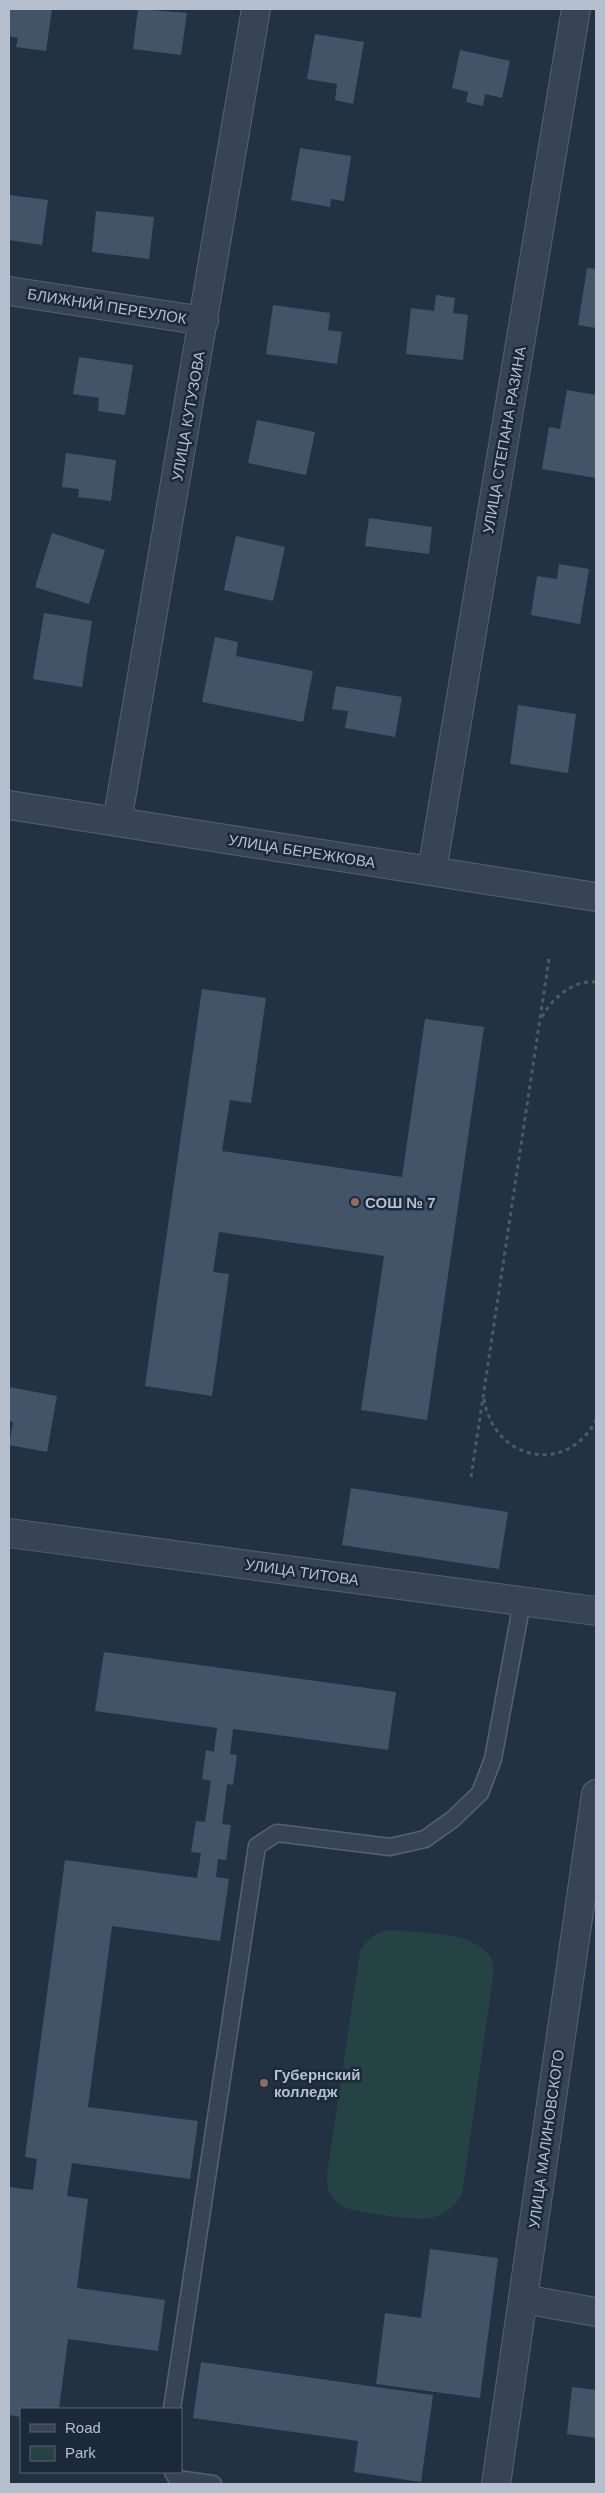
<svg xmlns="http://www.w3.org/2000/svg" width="605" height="2493" viewBox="0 0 605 2493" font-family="Helvetica,sans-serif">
<rect width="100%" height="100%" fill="#233243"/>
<path fill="#254244" d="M390,1930C417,1933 473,1931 489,1955C492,1959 493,1966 494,1970L462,2195C454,2207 446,2214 432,2218C418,2221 357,2213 344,2207C340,2205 334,2200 332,2197C327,2190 327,2183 327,2175L360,1951C368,1938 375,1933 390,1930Z"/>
<g fill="#445468">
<polygon points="9,9 52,9 46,51 16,47 18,38 9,36"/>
<polygon points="138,9 187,13 181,55 133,49"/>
<polygon points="315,34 364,42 353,104 335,100 337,84 307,79"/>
<polygon points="460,50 510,61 502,98 485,94 483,106 466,102 468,92 452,88"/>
<polygon points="300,148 351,156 344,201 331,199 330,207 291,200"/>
<polygon points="9,195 48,200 42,245 9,240"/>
<polygon points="96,211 154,217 149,259 92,252"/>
<polygon points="587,268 596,269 596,328 578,325"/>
<polygon points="436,295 455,298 453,313 468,315 463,360 406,354 411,308 434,311"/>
<polygon points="273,305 330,313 328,330 342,332 337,364 266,354"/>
<polygon points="79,357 133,365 125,415 98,411 99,398 73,394"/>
<polygon points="567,390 596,395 596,478 542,469 549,427 560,429"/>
<polygon points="257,420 315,432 306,475 248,463"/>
<polygon points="66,453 116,460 111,501 78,497 79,489 62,487"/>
<polygon points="369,518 432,527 429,554 365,546"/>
<polygon points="52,533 105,550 89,604 35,587"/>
<polygon points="236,536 285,547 273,601 224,590"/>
<polygon points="559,564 589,569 580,624 531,615 537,576 557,579"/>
<polygon points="44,613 92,621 82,687 33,679"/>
<polygon points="215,637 238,642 236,656 313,671 303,722 202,702"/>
<polygon points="336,686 402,697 395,737 345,728 348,711 332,709"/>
<polygon points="518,705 576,714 568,773 510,764"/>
<polygon points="202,989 266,998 251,1103 230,1100 222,1151 402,1177 425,1019 484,1027 427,1420 361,1410 384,1256 219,1232 213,1272 229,1274 212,1396 145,1386"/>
<polygon points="9,1387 57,1396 47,1452 9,1445 13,1422 9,1421"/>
<polygon points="351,1488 508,1512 499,1569 342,1545"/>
<polygon points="104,1652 396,1692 388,1750 233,1729 230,1754 237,1755 233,1785 227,1784 222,1824 231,1825 226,1860 218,1859 216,1877 229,1879 220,1941 112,1926 88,2107 198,2121 190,2179 72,2163 67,2196 88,2199 77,2288 165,2300 158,2351 68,2339 59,2409 21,2409 21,2417 9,2415 9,2187 33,2190 37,2159 25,2157 65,1860 197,1878 201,1853 191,1852 196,1821 205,1822 211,1781 202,1779 206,1750 214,1752 217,1728 95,1711"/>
<polygon points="430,2249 498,2258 480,2398 376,2384 385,2313 421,2318"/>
<polygon points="201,2362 433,2395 421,2482 354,2472 358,2441 193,2418"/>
<polygon points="572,2387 596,2390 596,2438 567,2434"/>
</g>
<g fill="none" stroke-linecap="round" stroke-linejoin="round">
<defs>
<g id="service">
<polyline points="172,2409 257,1846 277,1833 390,1847 425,1839 453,1819 480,1793 493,1759 522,1602"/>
<polyline points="173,2472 177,2479 213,2484"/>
</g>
<g id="minor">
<polyline points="9,291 204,321"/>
<polyline points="117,822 256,9"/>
<polyline points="432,871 576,9"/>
<polyline points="9,1533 596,1611"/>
<polyline points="523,2299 596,2312"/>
</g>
<g id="tertiary">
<polyline points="9,805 596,897"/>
<polyline points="496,2484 596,1794"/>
</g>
</defs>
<use href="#service" stroke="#566270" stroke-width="19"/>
<use href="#minor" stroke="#566270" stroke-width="30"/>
<use href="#tertiary" stroke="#566270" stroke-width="30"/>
<g stroke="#435f61" stroke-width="3" stroke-dasharray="4 4" stroke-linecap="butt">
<path d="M542,1017C552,998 573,980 596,982"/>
<path d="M484,1399C494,1461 567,1476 596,1420"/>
<polyline points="471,1477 549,959"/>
</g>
<use href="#service" stroke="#384453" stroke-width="16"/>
<use href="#minor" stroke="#384453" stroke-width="28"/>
<use href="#tertiary" stroke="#384453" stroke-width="28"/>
</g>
<g fill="#8d6e63" stroke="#1c2938" stroke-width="2">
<circle cx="355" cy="1202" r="5"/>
<circle cx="264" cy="2083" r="5"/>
</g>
<g text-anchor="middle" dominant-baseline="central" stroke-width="5" stroke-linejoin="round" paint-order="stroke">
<g font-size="15" fill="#b5bfcd" stroke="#1c2938">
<text transform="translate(107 306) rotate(9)">БЛИЖНИЙ ПЕРЕУЛОК</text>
<text transform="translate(188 416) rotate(-80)">УЛИЦА КУТУЗОВА</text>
<text transform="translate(504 440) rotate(-80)">УЛИЦА СТЕПАНА РАЗИНА</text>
<text transform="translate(302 851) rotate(9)">УЛИЦА БЕРЕЖКОВА</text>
<text transform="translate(302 1572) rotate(8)">УЛИЦА ТИТОВА</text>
<text transform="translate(546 2139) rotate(-82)">УЛИЦА МАЛИНОВСКОГО</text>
</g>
<g font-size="15" font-weight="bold" fill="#b5bfcd" stroke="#1c2938" text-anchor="start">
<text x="365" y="1202">СОШ № 7</text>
<text x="274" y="2074">Губернский<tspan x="274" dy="17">колледж</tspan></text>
</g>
</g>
<rect width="605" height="2493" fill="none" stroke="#b5bfcd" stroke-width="20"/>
<rect x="20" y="2408" width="162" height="65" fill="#1c2938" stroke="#596574"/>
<rect x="30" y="2424" width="25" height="8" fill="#384453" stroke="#596574"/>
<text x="65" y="2433" font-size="15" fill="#b5bfcd">Road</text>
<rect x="30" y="2446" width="25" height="15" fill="#254244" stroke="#596574"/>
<text x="65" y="2458" font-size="15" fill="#b5bfcd">Park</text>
</svg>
